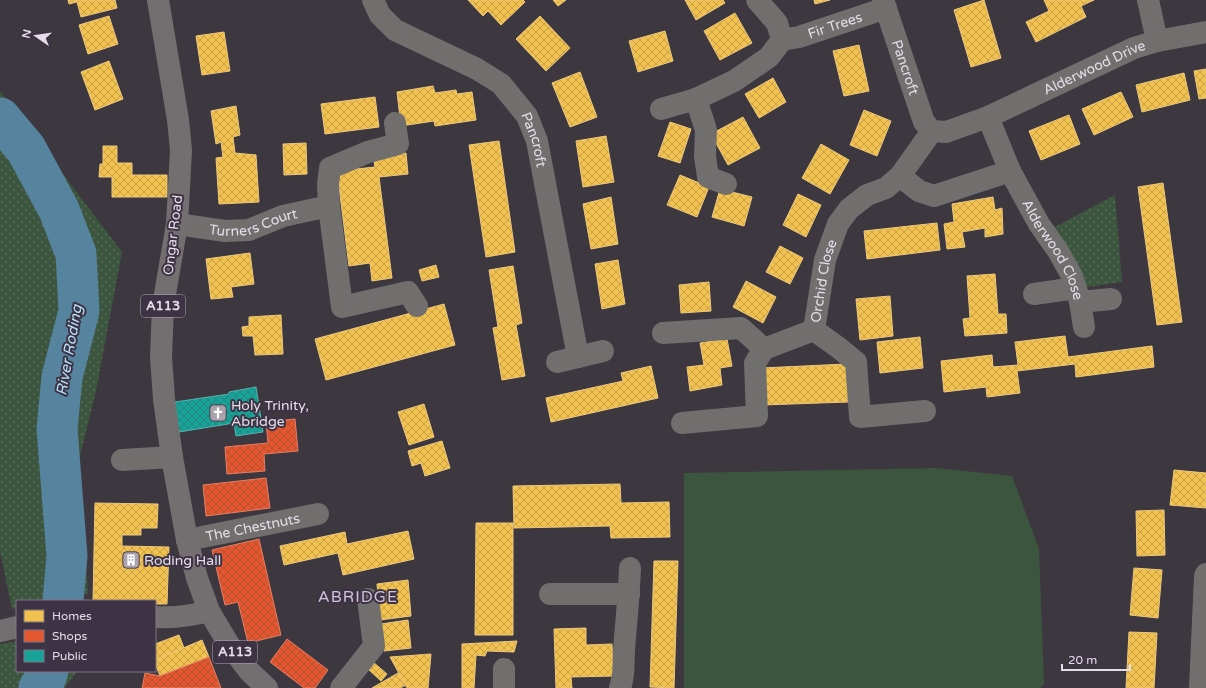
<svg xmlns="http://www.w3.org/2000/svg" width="1206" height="688" viewBox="0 0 1206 688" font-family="'Varela Round',sans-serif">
<defs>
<pattern id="grass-dots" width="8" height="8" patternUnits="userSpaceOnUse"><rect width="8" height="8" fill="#3c553e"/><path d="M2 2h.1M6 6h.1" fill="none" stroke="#586d5a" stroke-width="1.8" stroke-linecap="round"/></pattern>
<pattern id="homes-cross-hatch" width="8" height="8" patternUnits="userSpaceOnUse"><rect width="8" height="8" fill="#f2c14e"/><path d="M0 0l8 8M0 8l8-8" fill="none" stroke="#c6a14c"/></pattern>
<pattern id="shops-cross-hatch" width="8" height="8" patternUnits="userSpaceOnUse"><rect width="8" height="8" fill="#e4572e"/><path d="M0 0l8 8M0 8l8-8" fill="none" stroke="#b45135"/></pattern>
<pattern id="public-cross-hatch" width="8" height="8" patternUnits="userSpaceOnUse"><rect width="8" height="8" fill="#17a398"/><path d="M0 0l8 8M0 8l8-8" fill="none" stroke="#24867f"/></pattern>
</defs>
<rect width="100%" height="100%" fill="#3d3740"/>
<g fill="url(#grass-dots)">
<polygon points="0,91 122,252 96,391 79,460 88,594 52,601 17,601 17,608 12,609 0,551"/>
<polygon points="1115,195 1122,282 1081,288 1051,229"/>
<polygon points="17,641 17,671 77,671 65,688 0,688 0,644"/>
</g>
<polygon fill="#3c553e" points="937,468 1012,476 1039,549 1044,684 1040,688 684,688 684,473"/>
<g fill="url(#homes-cross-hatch)" stroke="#eec97c">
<polygon points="68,0 115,0 117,8 81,17 77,2 69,4"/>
<polygon points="468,0 523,0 525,2 501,25 488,11 483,16"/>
<polygon points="553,0 566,0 558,6"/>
<polygon points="685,0 723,0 725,3 696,20"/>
<polygon points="814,0 830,0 815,4"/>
<polygon points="984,0 1001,58 971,67 954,10"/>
<polygon points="1044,0 1094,0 1081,6 1086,17 1036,42 1026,22 1049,11"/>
<polygon points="735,13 752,43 720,60 704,31"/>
<polygon points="109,16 118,44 88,54 79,25"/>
<polygon points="540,16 570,48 546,71 516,39"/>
<polygon points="665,31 673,61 638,72 629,41"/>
<polygon points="224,32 230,71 202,75 196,36"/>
<polygon points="859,45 869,91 844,96 833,51"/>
<polygon points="109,61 123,99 95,110 81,72"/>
<polygon points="1206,69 1206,98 1199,99 1194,71"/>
<polygon points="580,72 597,117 570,127 552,83"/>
<polygon points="1184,73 1190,100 1142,112 1136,85"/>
<polygon points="773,78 786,102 759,118 745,94"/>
<polygon points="433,86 435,93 456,90 457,94 472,92 476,120 435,126 434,121 401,126 397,92"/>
<polygon points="1121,92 1133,117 1094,135 1082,109"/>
<polygon points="375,97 379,127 325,134 321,104"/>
<polygon points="236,106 240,135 233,137 235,153 256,155 259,202 219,204 216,158 223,157 221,142 216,144 211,111"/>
<polygon points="864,110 891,121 877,156 850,145"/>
<polygon points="1069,115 1080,144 1041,160 1029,131"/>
<polygon points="743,117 760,148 728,165 711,134"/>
<polygon points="670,122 691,129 680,163 658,156"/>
<polygon points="606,136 614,182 583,187 576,141"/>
<polygon points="499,141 515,252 486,257 469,145"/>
<polygon points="306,143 307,174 284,175 283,144"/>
<polygon points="821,144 849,160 830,194 802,178"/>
<polygon points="103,146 117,146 117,163 132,163 132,175 167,175 167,197 112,197 112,177 99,177 100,164 103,164"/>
<polygon points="406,153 408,174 379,177 392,278 372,281 370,263 349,266 337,171 375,167 373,157"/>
<polygon points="680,175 709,187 697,217 667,205"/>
<polygon points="1163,183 1182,322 1157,325 1138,187"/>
<polygon points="720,189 752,197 744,226 712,217"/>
<polygon points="798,194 821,205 806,237 783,225"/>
<polygon points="611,197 618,244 591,249 583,204"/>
<polygon points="993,197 995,210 1002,208 1003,234 985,237 985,228 962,232 965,247 947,249 944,224 954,222 952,204"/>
<polygon points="937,223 940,250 867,259 864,231"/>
<polygon points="780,246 803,258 790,284 766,272"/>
<polygon points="250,253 254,284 231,287 233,297 211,299 206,259"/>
<polygon points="618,260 625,304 602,309 595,264"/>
<polygon points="436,265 439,277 422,281 419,270"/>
<polygon points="513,266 522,323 516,325 525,376 502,380 493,328 498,327 489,270"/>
<polygon points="995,274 998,314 1006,314 1007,333 965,336 963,319 970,318 967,276"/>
<polygon points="746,281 776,297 763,323 733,307"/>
<polygon points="709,282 711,311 681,313 679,285"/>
<polygon points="890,296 893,336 860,340 856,299"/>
<polygon points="444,304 455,345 326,380 315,339"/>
<polygon points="281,315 283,354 255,355 253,336 243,336 242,327 249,326 249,317"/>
<polygon points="1065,336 1068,357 1152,346 1154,367 1076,377 1075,364 1017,371 1020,393 987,397 986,387 944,392 941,361 992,355 993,367 1018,365 1015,342"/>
<polygon points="920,337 923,368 880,373 877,342"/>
<polygon points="727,339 732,366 720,368 722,385 690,391 687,367 704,365 700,343"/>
<polygon points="846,364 848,402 763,405 761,368"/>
<polygon points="651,366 658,398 551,422 546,398 623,381 621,373"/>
<polygon points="424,404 434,437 409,445 398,412"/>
<polygon points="442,441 450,468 425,476 421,463 412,466 408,451"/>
<polygon points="1174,470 1206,473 1206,508 1170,505"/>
<polygon points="620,484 621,503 669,502 670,537 611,538 610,526 514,528 513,486"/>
<polygon points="95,503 158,504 157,528 141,528 141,535 122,535 122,546 169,547 167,604 155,604 155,601 93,601"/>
<polygon points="1164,510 1165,555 1137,556 1136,511"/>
<polygon points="476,523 513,523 513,635 475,635"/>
<polygon points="408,531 414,559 343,575 338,553 284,565 280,546 345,532 347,544"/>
<polygon points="654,561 678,561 674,688 650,687"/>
<polygon points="1134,568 1162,570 1158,618 1130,615"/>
<polygon points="408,580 411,616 380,620 377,584"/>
<polygon points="408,620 411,648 384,651 381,624"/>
<polygon points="586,628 586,645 612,644 613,676 571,677 572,688 556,688 554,629"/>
<polygon points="1129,632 1157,633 1154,688 1126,688"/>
<polygon points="179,635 184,648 155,660 155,644"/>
<polygon points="202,640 209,657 160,676 155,663 155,660"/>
<polygon points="517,641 514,652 487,651 485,656 476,655 474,688 462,688 462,644"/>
<polygon points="431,654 428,688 407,688 390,657"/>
<polygon points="373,662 387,674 381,681 367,668"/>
<polygon points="398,673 406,685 400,688 372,688"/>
</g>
<g fill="url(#shops-cross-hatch)" stroke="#e47f66">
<polygon points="295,419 298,451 264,454 265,471 227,474 225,447 268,443 266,422"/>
<polygon points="266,478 270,508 206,516 203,485"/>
<polygon points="259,539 281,635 248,643 238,602 225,605 212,550"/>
<polygon points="287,639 328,670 315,688 304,688 270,662"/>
<polygon points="209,657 221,688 142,688 145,673 160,676"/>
</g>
<polygon fill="url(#public-cross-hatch)" stroke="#54b4b0" points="256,387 263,432 236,436 234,423 179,432 175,402 229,394 229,392"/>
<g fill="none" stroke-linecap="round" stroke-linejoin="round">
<g stroke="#56839d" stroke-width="41">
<polyline points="0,118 26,149 59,210 76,254 79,311 62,377 57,429 67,556 63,601"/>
<polyline points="39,688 46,677 48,671"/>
</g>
<g stroke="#706f6e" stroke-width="22">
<path id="s1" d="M373,0L380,15L395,30L477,69L501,84L527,116L537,141L578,357"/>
<path id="s2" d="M883,0L924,122L932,131"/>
<polyline points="1148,0 1157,41"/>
<path id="s3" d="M782,40L799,37L886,8"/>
<polyline points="696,99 706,130 705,156 708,177 726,184"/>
<polyline points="661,109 696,99 734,81 769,57 782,40 777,23 757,0"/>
<polyline points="395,123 398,144 368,152 330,168 328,184 329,206 342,307 408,292 417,306"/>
<path id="s4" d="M932,131L946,132L988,117L1134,48L1157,41L1206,32"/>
<path id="s5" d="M1010,171L1039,224L1058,251L1072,276L1080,302L1111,299"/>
<polyline points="900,176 919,191 934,196 1010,171 988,117"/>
<path id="s6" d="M177,224L225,231L249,230L283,216L329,206"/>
<polyline points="1034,294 1076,288"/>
<polyline points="1080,302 1084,327"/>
<path id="s7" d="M814,330L825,260L838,224L849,209L867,195L886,188L900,176L932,131"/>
<polyline points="814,330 839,348 856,362 860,417 925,411"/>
<polyline points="663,333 741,328 764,349 814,330"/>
<polyline points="557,362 603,351"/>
<polyline points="682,423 757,416 755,363 764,349"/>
<polyline points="122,460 172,457"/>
<path id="s8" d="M187,540L318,514"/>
<polyline points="550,594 629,594"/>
<polyline points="341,688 374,646 368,599"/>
<polyline points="504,688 504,669"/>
<path d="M620,688C625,674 623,665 624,651C626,623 629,596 630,568"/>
<polyline points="1200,688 1205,576 1206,574"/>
</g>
<g stroke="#736f70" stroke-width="22">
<polyline points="158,0 178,120 181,150 177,224 163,306 161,357 164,399 172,457 187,540 197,578 209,611 228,643 249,671 267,688"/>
<path d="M155,617C173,618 191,616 209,611"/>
<polyline points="0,631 17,627"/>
</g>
</g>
<defs>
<symbol id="church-square" viewBox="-11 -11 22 22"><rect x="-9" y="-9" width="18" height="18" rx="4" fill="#aaa3ad" stroke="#3e3344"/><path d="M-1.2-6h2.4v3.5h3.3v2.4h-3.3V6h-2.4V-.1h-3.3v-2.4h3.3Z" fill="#fff"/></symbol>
<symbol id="building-square" viewBox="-11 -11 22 22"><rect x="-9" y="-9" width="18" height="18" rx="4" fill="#aaa3ad" stroke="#3e3344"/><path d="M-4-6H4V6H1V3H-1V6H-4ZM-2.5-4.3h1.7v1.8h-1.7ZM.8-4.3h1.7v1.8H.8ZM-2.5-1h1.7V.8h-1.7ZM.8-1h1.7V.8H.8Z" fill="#fff"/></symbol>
</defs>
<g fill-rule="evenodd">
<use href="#church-square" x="208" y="403" width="20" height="20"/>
<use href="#building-square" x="121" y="550" width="20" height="20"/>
</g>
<g text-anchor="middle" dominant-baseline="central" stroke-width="4" stroke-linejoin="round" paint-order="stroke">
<g fill="#3e3344" stroke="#b2aab7" stroke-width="1">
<rect x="141" y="295" width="44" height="22" rx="3"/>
<rect x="213" y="641" width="44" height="22" rx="3"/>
</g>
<g font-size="13" font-weight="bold" fill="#e4dde8">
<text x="163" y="306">A113</text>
<text x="235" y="652">A113</text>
</g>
<g font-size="14" fill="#e4dde8" stroke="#3e3344">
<text stroke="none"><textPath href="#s3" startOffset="55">Fir Trees</textPath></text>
<text stroke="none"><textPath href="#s2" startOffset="71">Pancroft</textPath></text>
<text stroke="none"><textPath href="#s4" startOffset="176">Alderwood Drive</textPath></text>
<text stroke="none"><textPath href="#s1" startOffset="223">Pancroft</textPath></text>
<text stroke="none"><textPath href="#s6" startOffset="78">Turners Court</textPath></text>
<text transform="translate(173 235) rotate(-83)">Ongar Road</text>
<text stroke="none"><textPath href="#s5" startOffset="90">Alderwood Close</textPath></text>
<text stroke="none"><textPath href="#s7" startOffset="50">Orchid Close</textPath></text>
<text stroke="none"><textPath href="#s8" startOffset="67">The Chestnuts</textPath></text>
</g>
<g font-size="14" fill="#e4dde8" stroke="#3e3344" text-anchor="start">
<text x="231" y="405">Holy Trinity,<tspan x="231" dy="16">Abridge</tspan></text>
<text x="144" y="560">Roding Hall</text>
</g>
<g font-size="15" font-style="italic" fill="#b4e1fb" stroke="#3e3344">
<text transform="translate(69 350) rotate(-80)">River Roding</text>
</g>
<g font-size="16" letter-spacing="1" fill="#d1c3d9" stroke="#3e3344">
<text x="358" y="597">ABRIDGE</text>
</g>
</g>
<rect x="16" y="600" width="140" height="72" fill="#3e3344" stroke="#807786"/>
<rect x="24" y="610" width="20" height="12" fill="#f2c14e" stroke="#807786"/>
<text x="52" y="620" font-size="12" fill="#e4dde8">Homes</text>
<rect x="24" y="630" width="20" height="12" fill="#e4572e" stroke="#807786"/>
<text x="52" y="640" font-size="12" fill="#e4dde8">Shops</text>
<rect x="24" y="650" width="20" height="12" fill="#17a398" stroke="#807786"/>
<text x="52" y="660" font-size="12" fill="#e4dde8">Public</text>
<g transform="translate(36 36) rotate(283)" stroke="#3e3344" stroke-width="3" paint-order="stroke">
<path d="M0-3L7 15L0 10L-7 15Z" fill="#e4dde8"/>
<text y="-6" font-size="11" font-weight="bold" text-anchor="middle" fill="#e4dde8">N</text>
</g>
<path d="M1062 664v6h68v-6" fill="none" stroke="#e4dde8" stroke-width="2"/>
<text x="1068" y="664" font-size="12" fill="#e4dde8" stroke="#3e3344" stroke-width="3" paint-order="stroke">20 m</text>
</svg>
